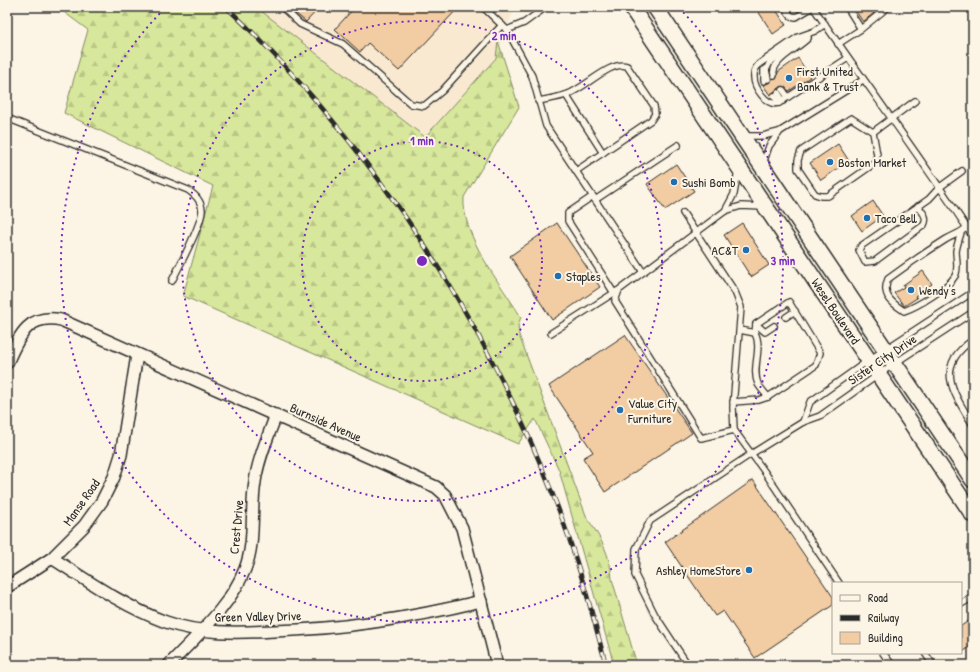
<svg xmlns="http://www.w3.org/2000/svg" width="980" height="672" viewBox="0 0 980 672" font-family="'Patrick Hand',sans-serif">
<defs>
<pattern id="forest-firs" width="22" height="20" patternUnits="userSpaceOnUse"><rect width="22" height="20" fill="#d7e79b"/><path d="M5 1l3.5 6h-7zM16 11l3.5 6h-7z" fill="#b9c686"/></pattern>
</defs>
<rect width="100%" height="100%" fill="#fcf5e5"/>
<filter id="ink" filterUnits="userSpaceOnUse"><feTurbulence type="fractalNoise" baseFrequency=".025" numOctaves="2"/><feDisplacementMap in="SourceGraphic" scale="8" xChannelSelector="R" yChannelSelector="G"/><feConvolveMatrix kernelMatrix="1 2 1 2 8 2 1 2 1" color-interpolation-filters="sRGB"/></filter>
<g filter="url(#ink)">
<polygon fill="#f9e9d1" points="256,7 515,7 496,58 425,137"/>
<path fill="url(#forest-firs)" stroke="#818963" d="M57,7H256L425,137L496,58L498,41L519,107L464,197C461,236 501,284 521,317L518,325L519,335L587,518C600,536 611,556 612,579L637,665H614L559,470L535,419L518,444L183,296L213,186L64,113L88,30Z"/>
<g fill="#f2cca2" stroke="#2b2b2b">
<polygon points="288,7 320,7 306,22"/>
<polygon points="355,7 459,7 399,71 368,43 360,52 335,29"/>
<polygon points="764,7 774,7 786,25 773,34 758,11"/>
<polygon points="853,7 870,7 874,13 863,22"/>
<polygon points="798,58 810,77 789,91 782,86 770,95 763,85 771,82 772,79 776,78 778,72"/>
<polygon points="838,144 849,161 821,180 810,163"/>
<polygon points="676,164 694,191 665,210 647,184"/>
<polygon points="873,201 883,216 862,231 852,216"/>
<polygon points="557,223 600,287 552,320 510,256"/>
<polygon points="742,223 769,265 751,277 724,235"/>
<polygon points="923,271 932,284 915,296 917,298 904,306 894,293 904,287 903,285"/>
<polygon points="625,335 692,433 605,492 583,458 593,452 549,386"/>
<polygon points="753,480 833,597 833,605 755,658 723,611 715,616 665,542"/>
<polygon points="973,618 973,645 961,653 961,626"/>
</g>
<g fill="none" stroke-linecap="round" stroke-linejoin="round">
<defs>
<g id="lane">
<polyline points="282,7 300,24 343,44 411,104 424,106 442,91 502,25"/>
<polyline points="483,7 507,30 532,76 546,126 643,272"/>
<polyline points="784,7 791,16 796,17 813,7"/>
<path d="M813,7C866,84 922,159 973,237"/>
<polyline points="847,7 861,29"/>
<path d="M825,24L815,31L798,37L759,64C756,67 754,71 754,75C753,87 767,107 779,103L848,58"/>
<polyline points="507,30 524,23 546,7"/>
<polyline points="838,44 861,29 888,7"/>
<polyline points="764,70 764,81"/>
<path d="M774,75C770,61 799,48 808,38"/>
<polyline points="768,79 766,70 770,62 808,35"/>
<polyline points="783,90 788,97"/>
<polyline points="778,93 783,101"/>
<polyline points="566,95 603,153"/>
<polyline points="774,96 779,103"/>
<path d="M538,101C547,99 559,98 568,94C585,88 611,60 627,66L654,106L655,114L651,120L576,171"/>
<path d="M7,118L188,190C195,195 201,200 202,210C202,225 179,266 172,281"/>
<polyline points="873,132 851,118 801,151 798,160 798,169 815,194 821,196 828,196 875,163 877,155 873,132 915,101"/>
<polyline points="743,136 763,136 779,132 863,80"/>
<polyline points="763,164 769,146 779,133"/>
<polyline points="593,196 568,213 568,221 614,293"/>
<polyline points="595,200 678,145"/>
<path d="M918,206C923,213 928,217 924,225L875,261L865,262L859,250L861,246L929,199L940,187L962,171"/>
<polyline points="725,211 734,194 738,170"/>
<polyline points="683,213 735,292 741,307 733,407 734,430 764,471 839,583"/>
<path d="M961,233C959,239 957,245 956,251C956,259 959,269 955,276C948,288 918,306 904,311C892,303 881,295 888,279C907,265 926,252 945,240C953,235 960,234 967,227"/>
<polyline points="786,317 795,311"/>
<polyline points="756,324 765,332 774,326"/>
<polyline points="551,333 617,291"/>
<path d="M755,333C763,349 751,368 758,384C761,389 765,393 768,397"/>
<path d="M973,340C933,366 954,394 973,425"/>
<polyline points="733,402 759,400 768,397 816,365 820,353 789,302 756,324 755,333 740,330"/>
<polyline points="803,422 810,402 869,360 973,292"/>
<polyline points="734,430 701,438 615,301 619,290 725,211 741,206 763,207"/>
<polyline points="961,604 973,597"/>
<polyline points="883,653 892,665"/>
<polyline points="925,653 933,665"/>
<polyline points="688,665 655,615 635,575 636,549 650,521 751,454 803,422 820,416 895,363 973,312"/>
</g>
<g id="street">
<path d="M7,363C19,337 27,313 61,320L436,487L445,495L462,528L497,665"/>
<path d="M52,558C88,581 125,607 166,622C200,634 237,633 274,631C344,629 412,618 481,601"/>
<polyline points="7,587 52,558 84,526 102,501 114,477 121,455 137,355"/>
<path d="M169,665C196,636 230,607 245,569C256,541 250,511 255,482C258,459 268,437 276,415"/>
</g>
<g id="secondary">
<polyline points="631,7 973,515"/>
<polyline points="655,7 973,480"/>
</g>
</defs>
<use href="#lane" stroke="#2b2b2b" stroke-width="8"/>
<use href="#street" stroke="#2b2b2b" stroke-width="14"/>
<use href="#secondary" stroke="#2b2b2b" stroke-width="18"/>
<use href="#lane" stroke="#fcf5e5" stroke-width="5.5"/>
<use href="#street" stroke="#fcf5e5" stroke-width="11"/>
<use href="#secondary" stroke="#fcf5e5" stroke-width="15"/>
<defs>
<path id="rail" d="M226,7C258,36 288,69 317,102C417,219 497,352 553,495C575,550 591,608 606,665"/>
</defs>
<use href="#rail" stroke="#2b2b2b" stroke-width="4.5"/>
<use href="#rail" stroke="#fcf5e5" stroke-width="3" stroke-dasharray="9" stroke-linecap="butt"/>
</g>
</g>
<g fill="none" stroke="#7b2cbf" stroke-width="2" stroke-dasharray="2 4">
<circle cx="422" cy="261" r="120"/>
<circle cx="422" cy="261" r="240"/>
<path d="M679 8A361 361 0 1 1 165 8"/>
</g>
<g fill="#1f6fb2" stroke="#fcf5e5" stroke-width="1.5">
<circle cx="789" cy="78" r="4"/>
<circle cx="830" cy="162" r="4"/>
<circle cx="674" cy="182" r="4"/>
<circle cx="867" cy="218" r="4"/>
<circle cx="746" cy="250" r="4"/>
<circle cx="558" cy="276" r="4"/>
<circle cx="911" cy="290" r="4"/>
<circle cx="620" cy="410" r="4"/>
<circle cx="749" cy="570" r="4"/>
</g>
<g text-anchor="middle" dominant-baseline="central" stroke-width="4" stroke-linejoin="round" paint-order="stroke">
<g font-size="13" fill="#2b2b2b" stroke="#fcf5e5" text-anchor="start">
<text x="797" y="71">First United<tspan x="797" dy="15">Bank &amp; Trust</tspan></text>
<text x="838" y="162">Boston Market</text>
<text x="682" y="182">Sushi Bomb</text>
<text x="875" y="218">Taco Bell</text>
<text x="738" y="250" text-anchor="end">AC&amp;T</text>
<text x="566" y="276">Staples</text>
<text x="919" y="290">Wendy's</text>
<text x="628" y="403">Value City<tspan x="628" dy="15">Furniture</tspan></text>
<text x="741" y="570" text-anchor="end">Ashley HomeStore</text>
</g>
<g font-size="13" fill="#2b2b2b" stroke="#fcf5e5">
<text transform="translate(836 311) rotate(56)">Wesel Boulevard</text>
<text transform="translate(882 359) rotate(-34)">Sister City Drive</text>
<text transform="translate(326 422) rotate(24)">Burnside Avenue</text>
<text transform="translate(81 502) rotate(-55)">Manse Road</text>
<text transform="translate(236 527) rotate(-85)">Crest Drive</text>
<text transform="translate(258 616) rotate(-1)">Green Valley Drive</text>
</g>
</g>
<circle cx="422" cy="261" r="6" fill="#7b2cbf" stroke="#fcf5e5" stroke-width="2"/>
<g font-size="12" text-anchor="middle" font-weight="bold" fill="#7b2cbf" stroke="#fcf5e5" stroke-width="4" stroke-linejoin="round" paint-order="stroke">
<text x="504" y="40">2 min</text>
<text x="422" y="145">1 min</text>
<text x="783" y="265">3 min</text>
</g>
<rect width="980" height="672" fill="none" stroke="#fcf5e5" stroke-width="24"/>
<rect x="12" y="12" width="956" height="648" fill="none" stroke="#2b2b2b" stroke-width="1.5" filter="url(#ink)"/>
<rect x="832" y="582" width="130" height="72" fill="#fcf5e5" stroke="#a8a49b"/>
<rect x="840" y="595" width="20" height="6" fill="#fcf5e5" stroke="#a8a49b"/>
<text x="868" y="602" font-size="12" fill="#2b2b2b">Road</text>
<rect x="840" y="615" width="20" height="6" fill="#2b2b2b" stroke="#a8a49b"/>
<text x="868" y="622" font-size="12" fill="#2b2b2b">Railway</text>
<rect x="840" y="632" width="20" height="12" fill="#f2cca2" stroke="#a8a49b"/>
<text x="868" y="642" font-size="12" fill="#2b2b2b">Building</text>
</svg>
